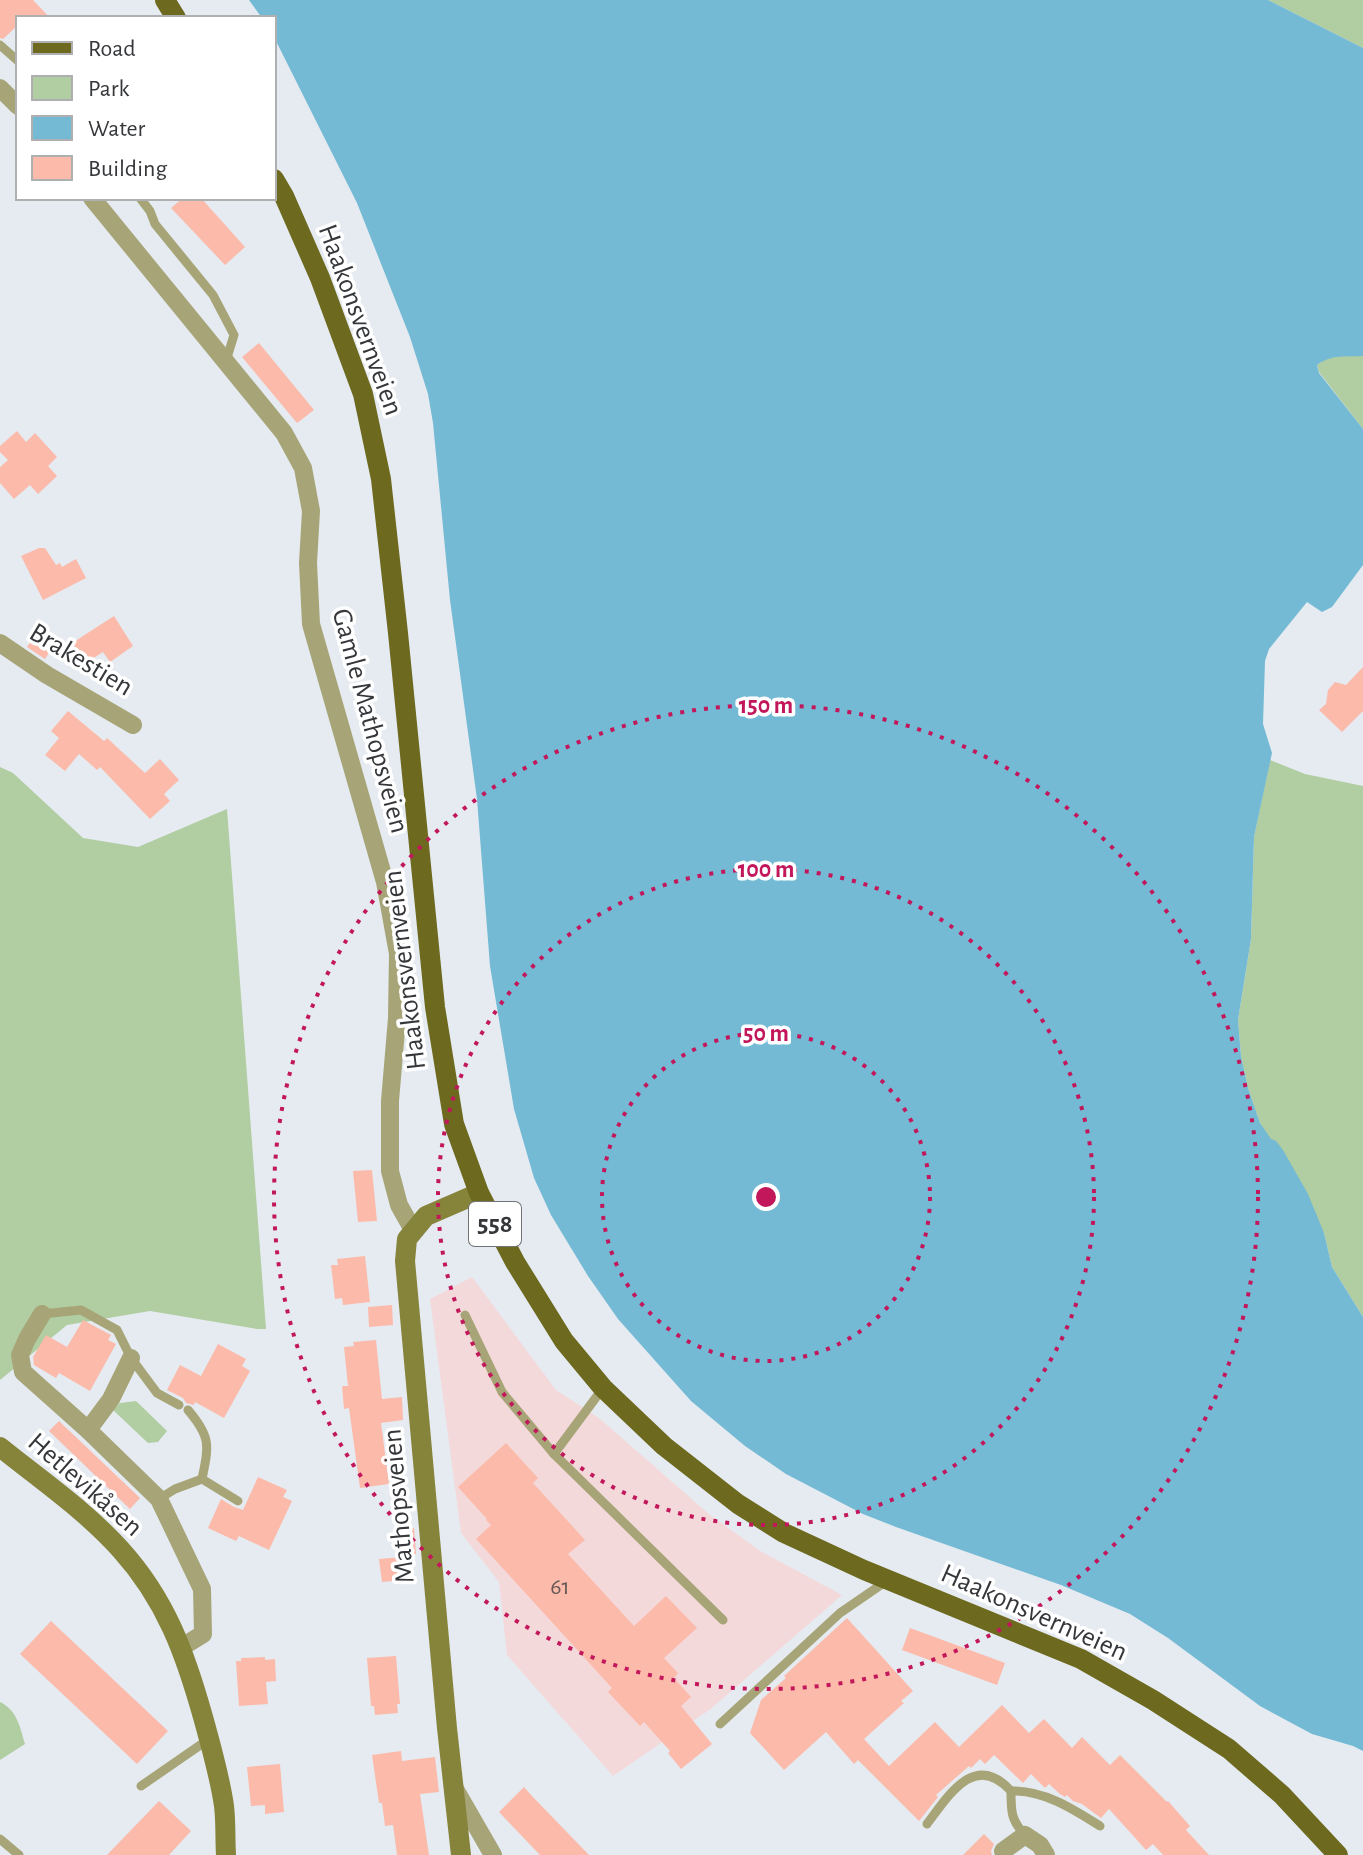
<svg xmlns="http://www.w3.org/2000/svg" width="1363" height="1855" viewBox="0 0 1363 1855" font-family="'Alegreya Sans',sans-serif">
<rect width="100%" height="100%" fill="#e5ebf1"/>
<polygon fill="#f4d9db" points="472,1277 556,1390 599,1418 710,1515 762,1552 842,1595 712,1708 613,1776 507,1655 499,1582 461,1533 430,1299"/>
<g fill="#b1cda2">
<polygon points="1268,0 1363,0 1363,48"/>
<polygon points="1334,356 1363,356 1363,429 1319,372 1317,365 1326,359"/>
<polygon points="1270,760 1305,774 1363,786 1363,1317 1332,1267 1324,1233 1260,1123 1248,1088 1241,1056 1238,1020 1251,939 1254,837"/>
<polygon points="0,767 13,773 83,838 138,847 227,809 266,1329 257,1329 150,1311 67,1325 0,1380"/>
<polygon points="136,1401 167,1431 158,1442 148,1443 113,1410 120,1403"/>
<path d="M0,1702C17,1710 20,1727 25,1744L0,1760Z"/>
</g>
<path fill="#74bad4" d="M249,0H1268L1363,48V356C1346,357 1332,354 1317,365L1319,373L1363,429V565L1332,607L1322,612L1307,602L1269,649L1265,661L1263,724L1272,753L1254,837L1251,939L1238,1020L1241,1056L1248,1088L1260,1123L1271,1139L1276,1141L1283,1150L1308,1194L1324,1233L1332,1267L1363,1317V1751L1353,1746L1312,1734L1260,1706L1168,1638L1130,1614L1061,1585L896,1527L863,1514L786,1474L745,1446L691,1401L618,1319L588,1276L551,1215L534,1178L514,1109L490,966L477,799L450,600L433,423L428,394L410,337L357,203L274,37V18H262Z"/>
<g fill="#fcbaaa">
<polygon points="0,0 33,0 50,18 18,18 18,25 3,39 0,38"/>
<polygon points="183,198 201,198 245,247 225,265 171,208"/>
<polygon points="259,343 314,410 297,423 242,357"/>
<polygon points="17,431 26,442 35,433 57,457 48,466 57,476 38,494 30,485 14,499 0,483 0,467 8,460 0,452 0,446"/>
<polygon points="39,548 45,548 56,565 60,563 62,567 76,559 86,578 43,600 21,556"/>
<polygon points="114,616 133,646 110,662 103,652 79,667 66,647"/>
<polygon points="38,631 55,643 45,659 27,647"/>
<polygon points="1363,667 1363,711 1342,732 1319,710 1326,704 1328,690 1335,682 1346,685"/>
<polygon points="68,711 104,741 107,738 145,773 160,759 179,780 164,794 170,801 150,819 100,767 97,770 79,754 65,771 45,755 59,738 51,731"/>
<polygon points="372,1170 377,1221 358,1222 353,1171"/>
<polygon points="365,1256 370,1302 343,1305 342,1298 335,1299 331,1265 338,1265 337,1259"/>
<polygon points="392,1305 393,1325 369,1327 368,1307"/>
<polygon points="83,1320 111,1335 108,1340 116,1344 90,1391 59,1373 56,1378 34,1365 33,1357 46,1335 67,1347"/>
<polygon points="376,1340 382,1399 402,1397 403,1420 381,1423 389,1484 360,1488 349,1408 344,1409 342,1386 348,1386 344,1347 354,1346 353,1342"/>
<polygon points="218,1344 246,1359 242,1366 250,1371 224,1418 195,1402 194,1405 186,1403 183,1398 167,1390 180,1365 201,1376"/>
<polygon points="59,1421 140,1498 130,1509 49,1431"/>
<polygon points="506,1443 538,1478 533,1483 585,1540 568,1554 634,1626 666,1596 697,1628 664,1658 678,1673 674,1678 691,1697 681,1706 712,1744 681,1769 668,1753 670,1751 644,1722 640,1726 608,1692 612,1688 476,1539 491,1525 486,1520 487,1519 458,1487"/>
<polygon points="258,1477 287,1490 283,1497 292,1501 269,1550 239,1536 236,1541 208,1528 221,1499 234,1507 243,1510"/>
<polygon points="414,1528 416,1554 398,1556 396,1530"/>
<polygon points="403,1557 405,1580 382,1582 379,1559"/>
<polygon points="847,1618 913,1691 901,1701 904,1703 864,1739 889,1766 935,1722 959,1747 1002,1705 1029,1733 1044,1719 1072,1748 1082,1737 1110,1765 1120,1755 1167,1802 1168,1801 1190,1826 1186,1830 1209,1855 1163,1855 1153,1844 1146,1850 1109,1809 1101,1818 1082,1804 1073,1801 1067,1795 1065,1797 1060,1794 1049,1784 1045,1788 1031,1774 1023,1783 994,1755 985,1764 980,1759 971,1768 969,1766 936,1795 938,1797 919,1821 858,1760 854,1764 826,1732 784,1770 750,1733 761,1700 786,1678 784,1676"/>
<polygon points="51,1621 168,1731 137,1764 20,1654"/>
<polygon points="910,1628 1005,1663 997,1685 902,1650"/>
<polygon points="396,1656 400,1704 397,1704 398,1713 375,1715 374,1706 371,1706 367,1658"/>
<polygon points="265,1657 265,1660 275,1659 276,1681 266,1682 268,1704 239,1706 236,1661 241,1661 241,1658"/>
<polygon points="401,1751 402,1761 435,1757 439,1792 420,1794 429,1855 397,1855 393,1825 385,1826 382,1803 379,1803 372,1755"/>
<polygon points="280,1764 284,1812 265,1814 265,1805 251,1806 247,1767"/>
<polygon points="524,1787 532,1796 589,1855 540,1855 499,1812"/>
<polygon points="159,1801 191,1831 169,1855 107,1855"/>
<polygon points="984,1834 994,1844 991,1851 992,1855 963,1855"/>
</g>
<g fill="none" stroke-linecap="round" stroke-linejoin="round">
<g stroke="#a7a577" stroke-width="9">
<polyline points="0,45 18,61"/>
<polyline points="140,198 150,211 155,224 213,295 234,335 226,361"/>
<polyline points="42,1314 81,1310 117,1330 131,1358 157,1393 179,1405"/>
<polyline points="465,1315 502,1392 554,1454"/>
<polyline points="603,1388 554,1454 723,1620"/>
<path d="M188,1410C211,1437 209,1445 202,1479L238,1501"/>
<polyline points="159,1499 175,1489 202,1479"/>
<polyline points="720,1724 840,1613 888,1580"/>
<polyline points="141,1786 209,1739"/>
<path d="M1011,1791C1044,1790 1073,1809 1100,1826"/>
<path d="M927,1824C949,1795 975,1751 1011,1791C1011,1812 1011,1820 1025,1835"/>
<polyline points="0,1839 19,1855"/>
</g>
<g stroke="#a7a577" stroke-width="18">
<polyline points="0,88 18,106"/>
<polyline points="92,198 284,433 303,468 311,511 308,563 311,624 385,882 398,954 397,1018 390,1101 390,1171 399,1205 413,1230"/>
<polyline points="0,643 47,675 133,725"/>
<polyline points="42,1314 27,1339 20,1355 23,1372 88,1430"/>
<polyline points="131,1358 111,1399 88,1430 159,1499 202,1589 203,1634 182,1647"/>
<polyline points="455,1789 493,1855"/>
<polyline points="1003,1851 1025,1835 1040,1845 1046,1855"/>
</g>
<g stroke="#86833a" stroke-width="20">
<path d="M0,1447C41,1480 85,1510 121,1550C166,1600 185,1653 203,1717C211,1746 220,1777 224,1806C226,1822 225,1839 226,1855"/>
<polyline points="461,1855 447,1728 405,1261 407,1239 426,1216 479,1193"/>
</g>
<g stroke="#6d691e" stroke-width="20">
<polyline points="165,0 176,18"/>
<polyline points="274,179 284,196 320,278 363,394 381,479 398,633 435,1007 454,1124 479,1193 515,1262 564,1341 603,1388 664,1446 738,1504 784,1533 864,1570 1081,1659 1153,1700 1229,1749 1282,1795 1338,1855"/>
</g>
</g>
<g fill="none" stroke="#c2185b" stroke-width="4" stroke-dasharray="4 8">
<circle cx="766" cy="1197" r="164"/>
<circle cx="766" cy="1197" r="328"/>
<circle cx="766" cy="1197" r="492"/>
</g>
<g text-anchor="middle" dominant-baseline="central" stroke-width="7" stroke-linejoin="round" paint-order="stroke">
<g font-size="24" fill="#675856">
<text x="560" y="1587">61</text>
</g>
<rect fill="#fff" stroke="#727375" stroke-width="2" x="469" y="1202" width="52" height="44" rx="6"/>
<g font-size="26" font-weight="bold" fill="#35373a">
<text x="495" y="1224">558</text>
</g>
<g font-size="28" fill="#35373a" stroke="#fff">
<text transform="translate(360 320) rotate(70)">Haakonsvernveien</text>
<text transform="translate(81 660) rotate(31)">Brakestien</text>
<text transform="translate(370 721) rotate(75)">Gamle Mathopsveien</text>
<text transform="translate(405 970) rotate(-97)">Haakonsvernveien</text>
<text transform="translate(85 1485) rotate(41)">Hetlevikåsen</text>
<text transform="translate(399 1506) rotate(-95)">Mathopsveien</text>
<text transform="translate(1034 1613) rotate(24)">Haakonsvernveien</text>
</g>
</g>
<circle cx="766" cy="1197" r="12" fill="#c2185b" stroke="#fff" stroke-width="4"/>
<g font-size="24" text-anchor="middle" font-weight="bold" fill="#c2185b" stroke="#fff" stroke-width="7" stroke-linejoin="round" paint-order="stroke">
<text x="766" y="713">150 m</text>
<text x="766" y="877">100 m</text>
<text x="766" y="1041">50 m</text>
</g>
<rect x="16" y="16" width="260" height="184" fill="#ffffff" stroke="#aeafb0" stroke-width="2"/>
<rect x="32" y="42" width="40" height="12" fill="#6d691e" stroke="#aeafb0" stroke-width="2"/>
<text x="88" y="56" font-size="24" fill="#35373a">Road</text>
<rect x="32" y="76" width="40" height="24" fill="#b1cda2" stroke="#aeafb0" stroke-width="2"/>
<text x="88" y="96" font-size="24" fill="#35373a">Park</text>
<rect x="32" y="116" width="40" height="24" fill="#74bad4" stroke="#aeafb0" stroke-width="2"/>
<text x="88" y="136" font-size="24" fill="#35373a">Water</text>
<rect x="32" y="156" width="40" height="24" fill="#fcbaaa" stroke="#aeafb0" stroke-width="2"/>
<text x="88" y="176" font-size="24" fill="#35373a">Building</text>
</svg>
